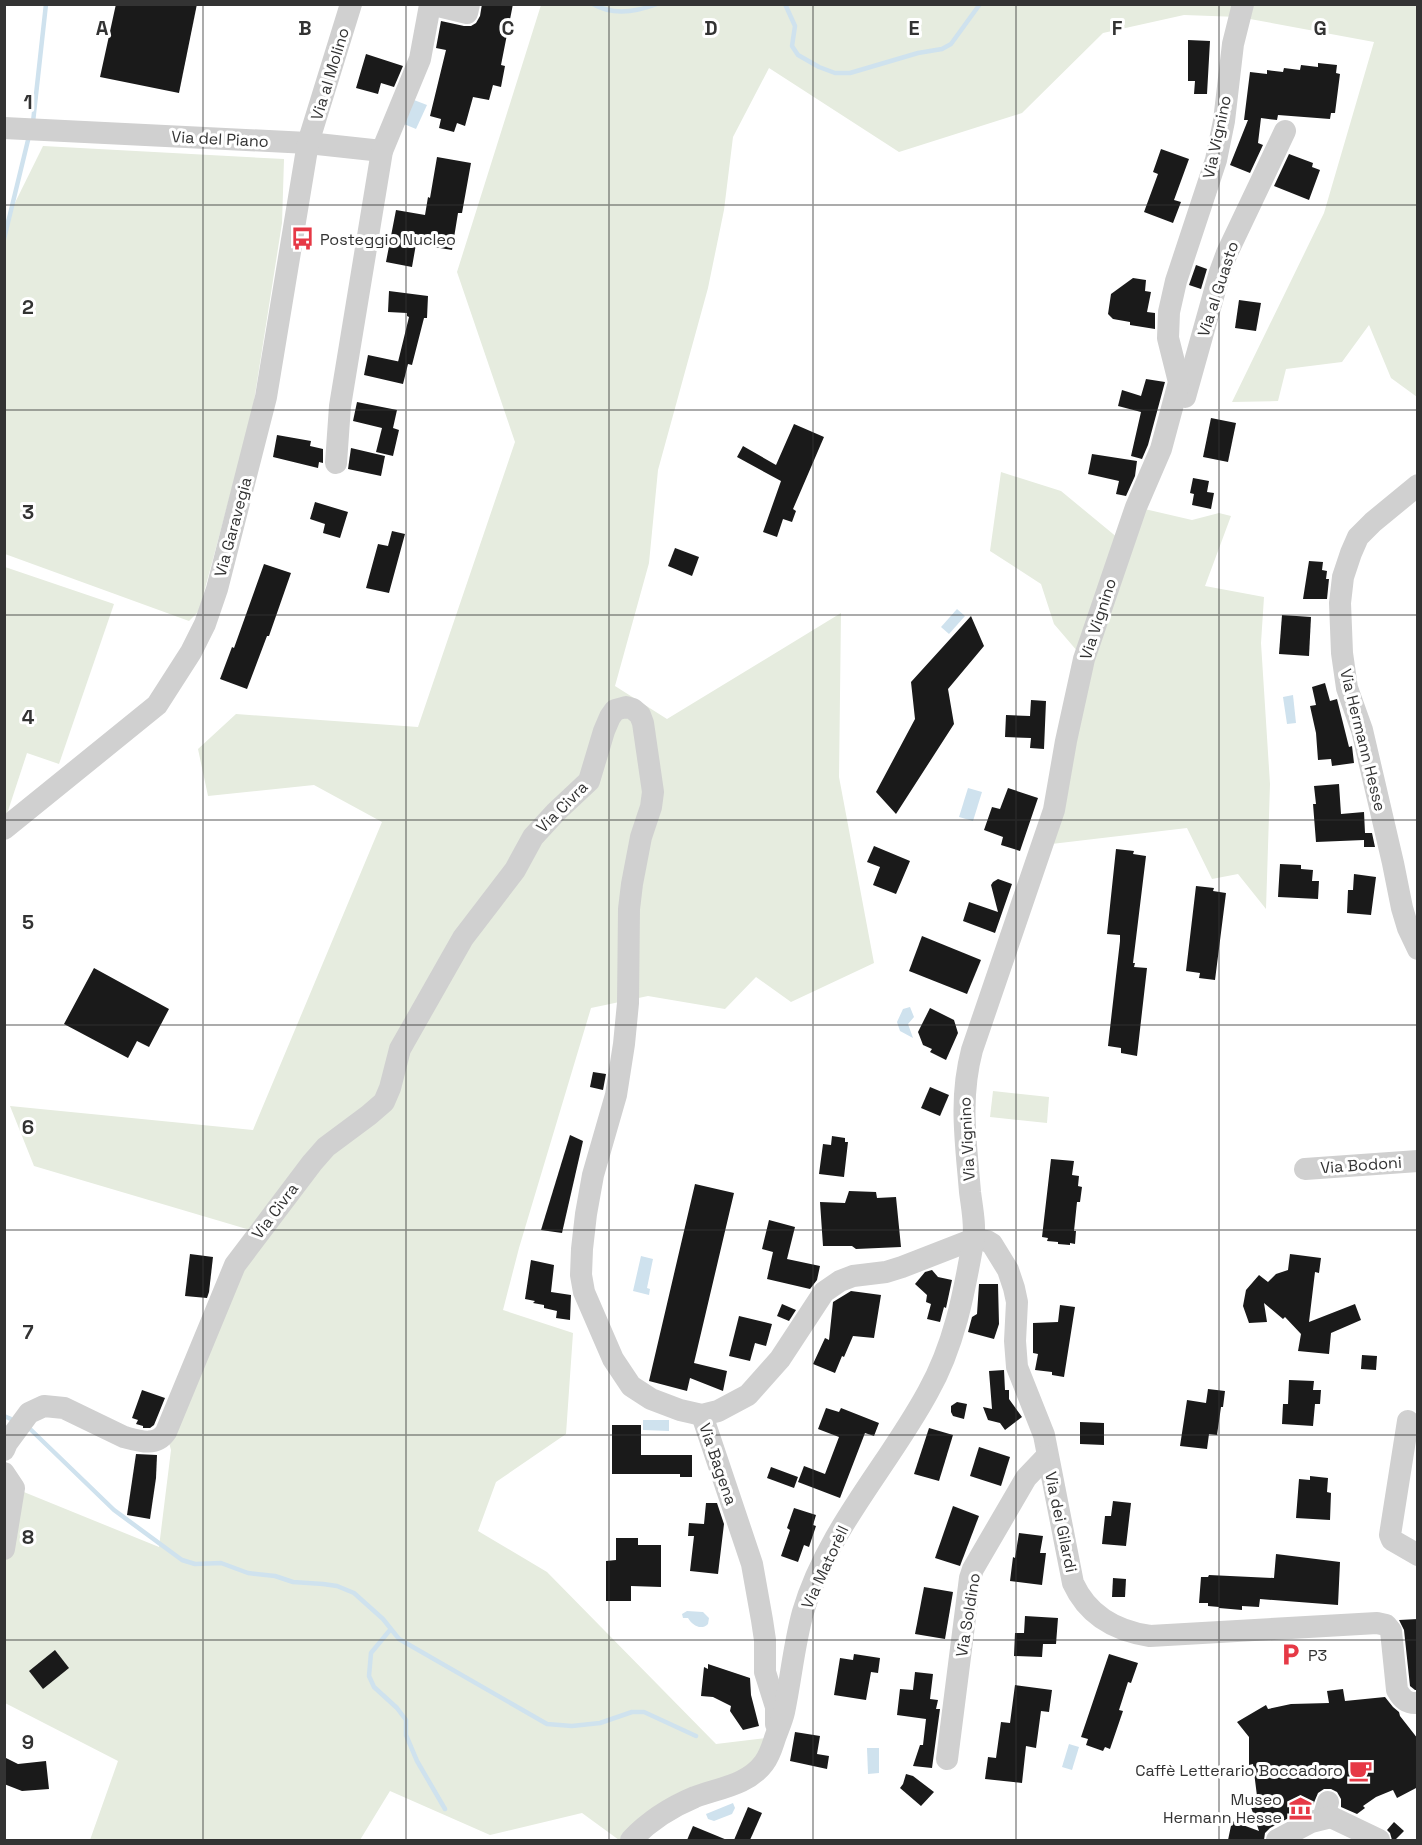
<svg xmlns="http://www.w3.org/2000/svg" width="1422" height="1845" viewBox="0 0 1422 1845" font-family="'Space Grotesk',sans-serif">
<rect width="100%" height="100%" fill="#fff"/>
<g fill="#e6ecdf">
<polygon points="541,5 1417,5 1417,397 1391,378 1369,325 1342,362 1286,369 1278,401 1232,402 1324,213 1374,42 1239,17 1184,15 1103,33 1022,113 899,152 769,68 733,137 724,210 708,288 658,470 649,563 615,686 667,719 841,613 839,777 874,963 791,1002 756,977 725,1009 648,996 591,1008 519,1248 503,1310 573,1333 566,1434 496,1482 478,1531 547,1572 716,1744 775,1737 772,1751 632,1840 619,1840 582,1813 490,1835 390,1791 360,1840 90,1840 118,1761 5,1703 5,1549 14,1488 159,1547 171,1450 166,1432 260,1233 34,1166 10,1106 253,1130 382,822 314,785 208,796 198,749 236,714 418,727 515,442 457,272"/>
<polygon points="43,146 284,159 282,223 252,414 199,611 189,621 5,554 4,225"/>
<polygon points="1001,472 1061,491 1124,543 1136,507 1192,520 1219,513 1231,516 1205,586 1264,597 1261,643 1270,784 1266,909 1238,874 1212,879 1187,828 1043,845 1084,659 1054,624 1041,584 990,551"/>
<polygon points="5,567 114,604 59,764 27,753 5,820"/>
<polygon points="993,1091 1049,1097 1047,1123 990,1117"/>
</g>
<g fill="#cfe2ee">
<polygon points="414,100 427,105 416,129 404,124"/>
<polygon points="957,609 965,616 949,634 941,627"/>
<polygon points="1293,695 1296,723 1287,724 1283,697"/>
<polygon points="968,788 982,792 973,821 959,817"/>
<polygon points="910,1007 914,1017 908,1024 913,1038 900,1031 897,1022 903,1009"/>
<polygon points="641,1256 653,1259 647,1288 650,1289 649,1295 633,1291"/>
<polygon points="643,1420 669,1420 669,1431 643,1430"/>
<path d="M687,1611L703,1612L709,1618L708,1624C701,1631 692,1625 688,1618H683L682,1614Z"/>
<polygon points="1069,1744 1079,1747 1072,1770 1062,1767"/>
<polygon points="867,1748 879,1748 879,1773 868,1774"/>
<polygon points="733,1803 735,1808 732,1814 714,1821 708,1819 706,1814"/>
</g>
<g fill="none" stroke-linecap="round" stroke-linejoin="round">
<g stroke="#cfe2ee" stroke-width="4.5">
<path d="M593,4C613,16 636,12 657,4"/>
<polyline points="785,4 795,26 792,46 798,55 819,67 835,73 850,73 918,53 942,49 951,44 980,4"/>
<polyline points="33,122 46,4"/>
<polyline points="4,239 29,136"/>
<polyline points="4,1416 11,1419"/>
<polyline points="28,1427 114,1510 182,1560 195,1564 221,1563 248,1573 275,1576 293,1582 323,1584 337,1586 354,1593 383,1619 399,1639 547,1724 572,1726 600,1723 632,1712 644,1712 696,1736"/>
<polyline points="390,1630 371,1653 369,1676 374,1687 397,1708 406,1720 406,1735 417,1761 445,1809"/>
</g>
</g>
<g fill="#1a1a1a">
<polygon points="116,4 197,4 179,93 100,77"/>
<polygon points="482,4 513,4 501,65 505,66 501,87 493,85 489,100 473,97 465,126 457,123 454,132 439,128 441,119 430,116 446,50 436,48 441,21 464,26 471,26 476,23 480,16"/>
<polygon points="1188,40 1210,41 1207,94 1194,94 1195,81 1188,81"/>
<polygon points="366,54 403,66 394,87 381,83 378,94 356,88"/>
<polygon points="1318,63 1337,65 1336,73 1340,74 1335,113 1331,113 1330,119 1278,115 1277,120 1261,118 1258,143 1263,145 1250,173 1230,165 1248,120 1244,120 1250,72 1267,74 1267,70 1283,72 1284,68 1300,70 1301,65 1318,67"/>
<polygon points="1161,149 1189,159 1174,200 1181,202 1173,223 1144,212 1158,174 1153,172"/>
<polygon points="1289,154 1313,163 1312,167 1320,170 1309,200 1274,186"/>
<polygon points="437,157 471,163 462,213 458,213 452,250 416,244 412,267 386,262 396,210 425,215 428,197 430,198"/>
<polygon points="1196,265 1207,269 1201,289 1189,285"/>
<polygon points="1133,278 1146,280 1145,291 1151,292 1147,312 1155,313 1155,329 1130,325 1130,322 1113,319 1108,314 1111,294"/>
<polygon points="389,291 428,296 427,318 424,318 412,365 408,364 403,384 364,375 368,355 401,362 398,362 409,317 407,316 407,313 388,312"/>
<polygon points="1239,300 1261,303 1256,331 1235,328"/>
<polygon points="1146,379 1165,382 1148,445 1142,459 1131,456 1141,412 1118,406 1122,390 1141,396"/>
<polygon points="357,402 397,410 393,428 399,430 393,456 376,452 382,428 353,421"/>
<polygon points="1211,418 1236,423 1228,462 1203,457"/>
<polygon points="794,424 824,437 793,509 796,511 792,522 783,519 777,537 763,532 781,481 737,457 743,446 776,465"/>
<polygon points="277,435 311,441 310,446 323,449 323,463 319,462 318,468 273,457"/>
<polygon points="351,448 385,456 381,476 348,469"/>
<polygon points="1092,454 1137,461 1135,476 1126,496 1116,494 1119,481 1088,474"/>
<polygon points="1193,478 1209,481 1207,492 1214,493 1211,509 1192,505 1194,494 1190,493"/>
<polygon points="315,502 348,512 340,538 323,533 325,524 310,519"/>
<polygon points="392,531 405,534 389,593 366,588 378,544 388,546"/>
<polygon points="675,548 699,557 692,576 668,566"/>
<polygon points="1309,561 1323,562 1322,570 1327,571 1326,579 1329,579 1327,599 1303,599"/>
<polygon points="264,564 291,573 269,636 267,636 247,689 220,679 232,647 234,648"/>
<polygon points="1282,615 1311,617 1309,656 1279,654"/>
<polygon points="971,616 984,646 948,689 954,724 896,814 876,792 915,719 911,682"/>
<polygon points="1325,683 1330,701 1337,699 1349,747 1352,746 1354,763 1332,766 1331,759 1318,760 1316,733 1310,706 1316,705 1312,687"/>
<polygon points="1031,700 1046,701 1044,749 1030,748 1031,738 1005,737 1006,715 1030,716"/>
<polygon points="1339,784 1341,814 1364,812 1365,833 1372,833 1375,847 1364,847 1364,840 1316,842 1313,804 1316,804 1314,786"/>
<polygon points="1008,788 1038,798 1020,851 1001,845 1003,837 984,830 992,807 1000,809"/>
<polygon points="874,846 910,861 896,894 873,885 880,867 867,862"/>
<polygon points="1116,849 1134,851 1133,854 1146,856 1133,963 1135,963 1134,967 1147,968 1137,1056 1121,1053 1121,1048 1108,1046 1120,941 1120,935 1107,934"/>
<polygon points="1280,864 1301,865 1301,869 1313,870 1312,881 1319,881 1318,899 1278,897"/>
<polygon points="1354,874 1376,877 1371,915 1347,913 1348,890 1353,890"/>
<polygon points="998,879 1012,884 995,933 963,921 969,902 998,912 991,885 993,882"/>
<polygon points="1196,886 1214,888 1213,891 1226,893 1215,980 1199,978 1200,973 1186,971"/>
<polygon points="922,936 981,960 967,994 909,971"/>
<polygon points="94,968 169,1009 149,1047 137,1041 128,1058 64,1024"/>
<polygon points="930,1008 954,1020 958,1033 946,1060 930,1052 932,1049 923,1045 918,1032"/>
<polygon points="593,1072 606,1074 603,1090 590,1087"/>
<polygon points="930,1087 949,1095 940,1116 921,1108"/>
<polygon points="570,1135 583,1141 562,1233 541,1230"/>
<polygon points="832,1136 845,1138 845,1142 848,1142 844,1177 819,1174 823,1144 831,1145"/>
<polygon points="1051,1159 1074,1161 1072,1175 1079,1176 1078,1186 1082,1187 1080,1202 1077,1202 1074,1231 1076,1231 1075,1244 1070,1243 1070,1245 1058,1244 1058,1242 1047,1241 1048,1238 1042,1237"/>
<polygon points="695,1184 734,1193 694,1363 727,1371 723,1391 690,1378 687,1391 649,1381"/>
<polygon points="849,1191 876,1192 877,1198 896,1197 901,1247 856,1249 852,1246 823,1246 820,1202 845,1203"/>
<polygon points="769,1220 795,1227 787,1259 820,1266 817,1280 810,1289 767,1279 773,1252 762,1249"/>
<polygon points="190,1254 213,1257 209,1292 207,1298 185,1296"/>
<polygon points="1290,1254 1321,1258 1319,1273 1315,1272 1309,1322 1355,1304 1361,1320 1331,1333 1329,1354 1298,1351 1301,1334 1285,1317 1283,1319 1264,1303 1267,1322 1249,1323 1243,1306 1246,1290 1259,1275 1268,1282 1276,1274 1288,1270"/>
<polygon points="531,1260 554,1265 551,1292 571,1295 570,1320 556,1318 557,1311 544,1308 544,1305 533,1303 535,1301 525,1299"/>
<polygon points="932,1270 938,1277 952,1280 946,1308 944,1307 940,1322 927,1319 931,1304 926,1302 927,1295 915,1284 925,1272"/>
<polygon points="979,1284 998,1284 999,1324 994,1339 968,1332 972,1317 977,1314"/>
<polygon points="851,1291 881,1295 874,1338 853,1336 844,1357 842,1356 835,1373 813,1364 825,1338 829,1340 833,1302"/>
<polygon points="782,1304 796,1310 789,1321 777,1316"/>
<polygon points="1060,1305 1075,1307 1064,1377 1052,1375 1052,1372 1035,1370 1038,1354 1033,1353 1033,1323 1058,1322"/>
<polygon points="739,1316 772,1324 766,1346 755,1343 750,1361 729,1356"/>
<polygon points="1362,1355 1377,1356 1376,1370 1361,1369"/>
<polygon points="1004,1370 1005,1390 1009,1390 1009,1399 1022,1417 1005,1430 1000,1423 988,1420 983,1407 992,1409 989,1371"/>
<polygon points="1289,1380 1314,1381 1313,1390 1321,1390 1320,1404 1315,1404 1313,1426 1282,1424 1283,1404 1288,1404"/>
<polygon points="1208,1389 1225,1391 1223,1407 1221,1407 1217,1435 1209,1434 1207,1449 1180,1446 1187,1400 1206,1403"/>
<polygon points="142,1390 165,1398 154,1425 150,1428 143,1428 143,1426 136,1424 138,1420 132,1418"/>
<polygon points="957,1402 967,1404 964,1419 953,1416 951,1412 951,1406"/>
<polygon points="826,1408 839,1412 841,1408 879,1423 874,1436 865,1433 840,1498 798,1482 804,1466 825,1474 839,1437 818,1429"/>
<polygon points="1080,1422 1104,1423 1104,1445 1080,1444"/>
<polygon points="612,1425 641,1425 641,1455 692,1455 692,1477 680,1477 680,1474 612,1474"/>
<polygon points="929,1428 953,1435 939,1481 914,1474"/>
<polygon points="979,1447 1010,1457 1001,1486 970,1476"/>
<polygon points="136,1454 157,1455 156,1478 150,1519 127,1515"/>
<polygon points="771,1467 798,1477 794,1488 767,1478"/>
<polygon points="1310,1476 1328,1478 1327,1492 1331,1493 1330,1520 1296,1518 1299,1479 1310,1480"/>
<polygon points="1113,1501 1131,1503 1126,1546 1102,1544 1105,1516 1111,1516"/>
<polygon points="706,1503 717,1503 724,1524 718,1574 690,1571 694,1536 688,1536 689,1523 704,1524"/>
<polygon points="953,1506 979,1516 960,1566 935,1558"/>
<polygon points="794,1508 816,1515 813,1525 816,1526 809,1547 804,1545 798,1562 781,1556 790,1530 787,1528"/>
<polygon points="1019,1533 1043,1536 1040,1553 1046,1553 1042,1585 1010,1581 1013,1557 1015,1558"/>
<polygon points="616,1538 638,1538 638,1545 661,1545 661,1587 631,1586 631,1601 606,1601 606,1561 616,1560"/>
<polygon points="1276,1554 1340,1562 1338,1605 1260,1599 1259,1607 1242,1606 1242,1610 1219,1608 1219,1607 1208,1606 1208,1603 1199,1603 1201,1577 1208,1577 1209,1575 1274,1578"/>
<polygon points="1113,1578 1126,1579 1125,1597 1112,1597"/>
<polygon points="924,1587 953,1592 945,1639 915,1634"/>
<polygon points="1025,1616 1058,1618 1056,1644 1043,1644 1042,1657 1014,1656 1015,1633 1024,1633"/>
<polygon points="1418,1619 1418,1690 1415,1690 1410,1686 1404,1630 1399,1620"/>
<polygon points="55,1650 69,1668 43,1689 29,1671"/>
<polygon points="854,1654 880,1658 878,1673 871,1672 866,1700 834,1695 840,1658 853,1660"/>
<polygon points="1109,1654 1138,1663 1131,1683 1128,1682 1119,1710 1123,1711 1110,1749 1105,1747 1103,1751 1086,1745 1088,1739 1081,1737"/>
<polygon points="708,1664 750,1678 751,1695 759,1726 743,1730 730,1711 731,1706 713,1697 701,1696 704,1667 708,1669"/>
<polygon points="915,1672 933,1674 930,1699 938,1700 936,1709 940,1709 932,1768 913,1766 920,1745 923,1745 926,1719 897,1715 900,1689 913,1690"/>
<polygon points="1015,1685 1052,1690 1049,1712 1041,1711 1036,1748 1026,1746 1022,1783 985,1779 988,1757 996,1758 1001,1722 1010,1723"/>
<polygon points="1343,1689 1345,1701 1385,1697 1393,1707 1399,1712 1400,1716 1418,1739 1418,1787 1397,1798 1393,1790 1376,1797 1363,1806 1365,1808 1357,1814 1341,1807 1341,1799 1337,1792 1331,1789 1324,1789 1318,1793 1313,1805 1270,1828 1265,1833 1264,1840 1228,1840 1232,1821 1259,1831 1248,1798 1257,1796 1253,1764 1249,1765 1249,1737 1237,1722 1266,1705 1268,1709 1291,1704 1329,1703 1327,1691"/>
<polygon points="795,1732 820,1736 817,1754 829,1756 827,1769 790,1761"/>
<polygon points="4,1757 18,1764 46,1761 49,1789 22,1791 4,1784"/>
<polygon points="906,1774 913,1776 934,1792 921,1806 900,1788 903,1784"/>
<polygon points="748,1807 762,1813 750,1840 734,1840"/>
<polygon points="1394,1822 1404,1831 1395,1840 1392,1840 1390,1833 1387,1830"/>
<polygon points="693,1826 727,1840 687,1840"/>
</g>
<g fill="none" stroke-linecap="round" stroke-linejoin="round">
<g stroke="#d0d0d0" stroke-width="22">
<polyline points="430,4 467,13 469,4"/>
<polyline points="4,128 308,143 382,151"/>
<polyline points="1185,397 1220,272 1227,253 1285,131"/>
<polyline points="336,463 340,406 382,151 420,59 430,5 432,4"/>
<polyline points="1418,485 1373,522 1358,537 1351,553 1343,577 1340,603 1342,653 1347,688 1362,730 1393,863 1402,908 1408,928 1418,949"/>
<polyline points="4,829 157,705 191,652 205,624 217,589 266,397 308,143 351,4"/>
<polyline points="1305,1169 1418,1161"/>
<polyline points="702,1415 752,1564 762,1620 765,1640 765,1672 776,1707 776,1724"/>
<polyline points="1408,1421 1390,1535 1392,1540 1418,1555"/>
<path d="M4,1450L7,1443L29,1413L44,1406L64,1408L124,1437C139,1441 156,1447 166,1432L235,1265L312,1163L326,1147L369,1115L384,1102L390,1088L400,1049L463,938L515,870L533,837L556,812L589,781L604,731L610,717L615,710L626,707L633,709L640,715L643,723L653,792L651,807L641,837L632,884L629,909L628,1003L624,1044L616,1095L593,1175L586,1214L582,1249L581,1275L584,1292L613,1359L631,1386L651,1399L680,1410L702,1415L718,1411L748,1395L780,1359L824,1292L840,1281L853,1276L886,1272L902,1267L974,1239L987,1241L992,1244L1008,1270L1014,1288L1017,1302L1015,1341L1017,1367L1044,1435L1073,1583C1088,1616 1116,1631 1150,1636L1377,1623L1386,1625L1391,1631L1397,1690C1402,1699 1407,1704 1418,1703"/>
<polyline points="4,1473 14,1488 4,1549"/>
<polyline points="947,1759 970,1578 973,1569 1026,1478 1047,1456"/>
<polyline points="1328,1802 1325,1812 1331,1817 1379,1840"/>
<path d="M631,1840C649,1821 671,1807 695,1797C719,1788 748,1785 764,1763C770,1755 772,1747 775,1738C778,1729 782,1721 784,1712C791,1679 794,1644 803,1612C827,1530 888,1466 928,1392C954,1346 964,1294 973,1242C976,1227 972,1208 970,1192C966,1142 959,1099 972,1050L1054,810L1066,741L1084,659L1136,507L1161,449L1179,382L1168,338L1169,312L1176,281L1216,160L1224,121L1233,44L1243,4"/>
<polyline points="1277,1840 1311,1822 1331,1817"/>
</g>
</g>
<path fill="none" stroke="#333" stroke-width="1.5" stroke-opacity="0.55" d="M203,4V1840M406,4V1840M609,4V1840M813,4V1840M1016,4V1840M1219,4V1840M4,205H1418M4,410H1418M4,615H1418M4,820H1418M4,1025H1418M4,1230H1418M4,1435H1418M4,1640H1418"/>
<defs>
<symbol id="bus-bare" viewBox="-9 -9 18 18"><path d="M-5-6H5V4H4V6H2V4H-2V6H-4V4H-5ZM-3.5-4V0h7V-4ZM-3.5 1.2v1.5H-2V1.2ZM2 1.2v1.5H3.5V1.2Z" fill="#e63946" stroke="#fff" stroke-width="2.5" paint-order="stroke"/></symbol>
<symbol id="parking-bare" viewBox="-9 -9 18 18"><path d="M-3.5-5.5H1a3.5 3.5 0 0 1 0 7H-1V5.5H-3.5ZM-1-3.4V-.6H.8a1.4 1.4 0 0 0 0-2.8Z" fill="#e63946" stroke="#fff" stroke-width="2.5" paint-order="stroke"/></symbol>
<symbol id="cafe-bare" viewBox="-9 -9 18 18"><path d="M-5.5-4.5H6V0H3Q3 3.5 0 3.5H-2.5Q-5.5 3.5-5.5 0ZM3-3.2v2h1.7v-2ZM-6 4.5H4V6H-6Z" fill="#e63946" stroke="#fff" stroke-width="2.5" paint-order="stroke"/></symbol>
<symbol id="museum-bare" viewBox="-9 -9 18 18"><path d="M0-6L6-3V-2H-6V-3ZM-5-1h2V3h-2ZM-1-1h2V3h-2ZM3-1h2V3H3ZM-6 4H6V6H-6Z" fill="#e63946" stroke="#fff" stroke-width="2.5" paint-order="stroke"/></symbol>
</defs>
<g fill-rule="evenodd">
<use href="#bus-bare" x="286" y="222" width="33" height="33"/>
<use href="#parking-bare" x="1274" y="1638" width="33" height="33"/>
<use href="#cafe-bare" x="1344" y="1754" width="33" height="33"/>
<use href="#museum-bare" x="1284" y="1792" width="33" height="33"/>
</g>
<g text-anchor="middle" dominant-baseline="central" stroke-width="6" stroke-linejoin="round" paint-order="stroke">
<g font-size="16" fill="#333" stroke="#fff">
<text transform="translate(330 74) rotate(-73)">Via al Molino</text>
<text transform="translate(1217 137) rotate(-78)">Via Vignino</text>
<text transform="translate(220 139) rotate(3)">Via del Piano</text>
<text transform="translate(1218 289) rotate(-72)">Via al Guasto</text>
<text transform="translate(233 527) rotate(-75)">Via Garavegia</text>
<text transform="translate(1098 619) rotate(-72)">Via Vignino</text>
<text transform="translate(1363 740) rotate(76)">Via Hermann Hesse</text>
<text transform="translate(562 807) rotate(-45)">Via Civra</text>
<text transform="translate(967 1139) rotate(-93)">Via Vignino</text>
<text transform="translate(1361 1165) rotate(-4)">Via Bodoni</text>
<text transform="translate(275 1211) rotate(-53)">Via Civra</text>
<text transform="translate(718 1464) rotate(71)">Via Bagena</text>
<text transform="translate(1061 1522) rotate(78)">Via dei Gilardi</text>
<text transform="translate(825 1567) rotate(-65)">Via Matorèll</text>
<text transform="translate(968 1615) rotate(-81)">Via Soldino</text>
</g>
<g font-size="16" fill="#333" stroke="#fff" text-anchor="start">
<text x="320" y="239">Posteggio Nucleo</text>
<text x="1308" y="1655">P3</text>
<text x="1343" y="1770" text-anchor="end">Caffè Letterario Boccadoro</text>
<text x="1282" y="1799" text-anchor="end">Museo<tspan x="1282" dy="18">Hermann Hesse</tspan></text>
</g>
</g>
<g font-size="20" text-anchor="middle" font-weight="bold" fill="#333" stroke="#fff" stroke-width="6" stroke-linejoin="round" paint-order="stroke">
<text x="102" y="35">A</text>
<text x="305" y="35">B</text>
<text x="508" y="35">C</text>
<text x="711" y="35">D</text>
<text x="914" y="35">E</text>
<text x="1117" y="35">F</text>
<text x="1320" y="35">G</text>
<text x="28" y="109">1</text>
<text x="28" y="314">2</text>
<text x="28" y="519">3</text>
<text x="28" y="724">4</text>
<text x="28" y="929">5</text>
<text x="28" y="1134">6</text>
<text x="28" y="1339">7</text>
<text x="28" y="1544">8</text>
<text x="28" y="1749">9</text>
</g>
<rect width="1422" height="1845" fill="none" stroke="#333333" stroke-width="12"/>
</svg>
